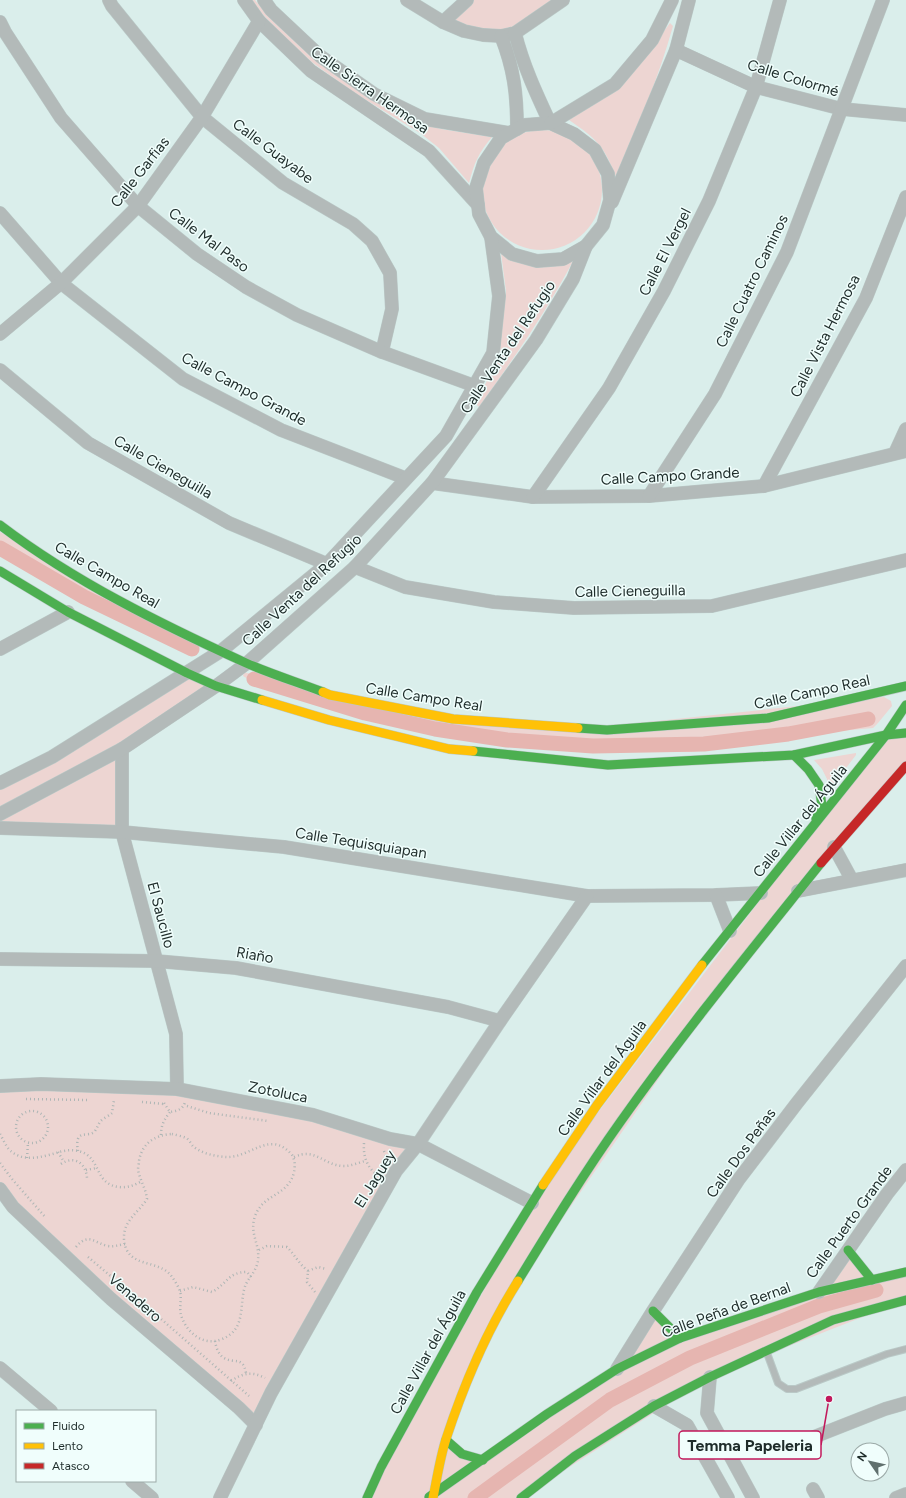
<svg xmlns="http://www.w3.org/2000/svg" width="906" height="1498" viewBox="0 0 906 1498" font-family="Figtree,sans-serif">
<rect width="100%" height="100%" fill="#daeeeb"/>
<g fill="#edd5d2">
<path d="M249,0H255L273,21L308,54L347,83L390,109L412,120L441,129L492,137C479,152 474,163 469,183L439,148L420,133L353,92L313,63L284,37Z"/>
<polygon points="467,0 563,0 501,36 443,22"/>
<path d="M670,23L673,26C659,76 640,122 620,169L615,176C605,145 593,136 566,118L612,92L637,68Z"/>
<circle cx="542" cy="190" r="60"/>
<path d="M501,253L575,257C548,310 513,359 479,407L474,402L486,383L500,341L506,291Z"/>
<polygon points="0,532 197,646 196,650 188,652 33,574 0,554"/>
<polygon points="244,672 327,698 561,731 884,697 891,701 892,706 878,723 873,728 839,731 692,752 631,752 512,744 385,719 273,689 253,682 243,676"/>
<polygon points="187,673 216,686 122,749 122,832 0,828 0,783"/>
<polygon points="906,733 906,766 724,984 502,1306 446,1440 483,1460 617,1369 653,1311 680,1338 818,1292 848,1250 872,1280 906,1272 906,1300 710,1377 521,1498 367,1498 545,1182 886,735"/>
<polygon points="856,753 856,755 829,790 827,779 822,769 814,760"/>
<polygon points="0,1086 177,1090 418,1144 256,1425 0,1189"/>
</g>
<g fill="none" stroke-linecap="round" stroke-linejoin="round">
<g stroke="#e6b5b0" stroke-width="15">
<polyline points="0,548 84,597 192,649"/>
<polyline points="254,679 365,713 435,729 507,740 593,746 704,744 788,734 868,719"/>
<polyline points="475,1498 610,1400 690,1358 819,1306 876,1290"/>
</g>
<defs>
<polyline id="lane" points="767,1353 778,1383 787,1389 796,1389 887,1354 906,1349"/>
<g id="street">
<polyline points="109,0 112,6 202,117 283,183 353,224 372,241 390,273 392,309 382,352"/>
<polyline points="244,0 259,21 311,71 429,151 478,205"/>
<polyline points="264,0 271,10 320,56 374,94 425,119 509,133"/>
<polyline points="407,0 443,22 464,31 483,35 501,36 515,33 563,0"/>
<polyline points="0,22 5,32 61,118 138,206 197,254 246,287 297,315 382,352 475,386"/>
<polyline points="443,22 467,0"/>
<path d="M515,33C523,65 536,93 550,123"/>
<path d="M501,36C514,69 517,94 517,129"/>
<polyline points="676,50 756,87 842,109 906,115"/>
<polygon points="550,123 574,134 595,150 608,174 610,200 603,225 586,246 563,259 537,261 512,254 491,237 479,214 476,188 484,163 501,138 524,125"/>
<polyline points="551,123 615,84 652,40 672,0"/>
<polyline points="612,202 676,50 689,0"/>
<polyline points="0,213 61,283 183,379 281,430 405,478"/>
<polyline points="0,334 61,283 138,206 202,117 259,21"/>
<polyline points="0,370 88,443 229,523 327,564"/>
<polyline points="895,453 906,429"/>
<polyline points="432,483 533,497 649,496 764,486 906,451"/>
<polyline points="764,486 866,298 906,197"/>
<polyline points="649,496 715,394 787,252 883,0"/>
<polyline points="533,497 609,388 664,291 709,201 756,87 780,0"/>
<polyline points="355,567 405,587 494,602 574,608 712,606 906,560"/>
<polyline points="0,649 68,612"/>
<polyline points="122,749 122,832 176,1034 177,1089"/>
<polyline points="0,783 52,757 221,651 327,564 446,436 493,353 499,296 491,237"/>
<polyline points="0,814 122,749 216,686 247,663 355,567 432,483 536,340 573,279 586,246"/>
<polyline points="0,828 122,832 284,847 587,896 716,895 761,893"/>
<polyline points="834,847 852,880"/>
<polyline points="798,891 906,870"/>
<polyline points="716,895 730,931"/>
<polyline points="0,959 156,961 236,968 448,1007 500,1021"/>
<polyline points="0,1086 41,1084 177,1089 313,1115 390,1139 418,1144 532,1203"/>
<polyline points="0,1189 13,1207 111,1299 239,1408 256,1425"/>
<polyline points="819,1292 887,1194 906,1170"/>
<polyline points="0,1368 51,1411"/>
<polyline points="617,1369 653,1311 739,1179 797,1103 906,966"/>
<polyline points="710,1377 707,1413 753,1498"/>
<polyline points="654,1406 687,1425 728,1498"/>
<polyline points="791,1446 885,1409 906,1403"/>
<polyline points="132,1481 152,1498"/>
<polyline points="813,1489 818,1498"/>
<polyline points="220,1498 271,1393 396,1171 418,1144 500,1021 587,896"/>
<polyline points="896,1498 906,1494"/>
</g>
<g id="fast">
<path d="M0,525C75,582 161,624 246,663C271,674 297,682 323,692"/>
<polyline points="0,571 68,612 187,673 216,686 262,700"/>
<polyline points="578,728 607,730 768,718 906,686"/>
<polyline points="473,751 608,765 794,755 886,735 906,733"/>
<polyline points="794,755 808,769 819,785 822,806 816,819"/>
<polyline points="702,965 886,735 906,705"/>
<polyline points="848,1250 872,1280"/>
<path d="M518,1281C551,1227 584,1173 621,1121C684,1032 753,948 821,863"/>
<polyline points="653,1311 680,1338"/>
<polyline points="446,1440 462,1454 483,1460"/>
<polyline points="429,1497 547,1414 617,1369 680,1338 819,1292 906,1272"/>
<polyline points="367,1498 381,1467 477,1292 543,1185"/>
<polyline points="521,1498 575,1456 654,1406 710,1377 833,1320 906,1300"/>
</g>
<g id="slow">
<polyline points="323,692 330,695 453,719 578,728"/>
<polyline points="262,700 329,720 449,749 473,751"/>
<polyline points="543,1185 597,1105 702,965"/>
<path d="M433,1498C437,1478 440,1458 446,1439C464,1384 487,1330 518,1281"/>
</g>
<polyline id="jam" points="821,863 906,766"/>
</defs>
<use href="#lane" stroke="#bac9c7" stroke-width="8"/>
<use href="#street" stroke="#bac9c7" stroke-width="14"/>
<use href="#fast" stroke="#bac9c7" stroke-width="10"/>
<use href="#slow" stroke="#bac9c7" stroke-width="10"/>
<use href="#jam" stroke="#bac9c7" stroke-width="10"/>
<g stroke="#aeb6b5" stroke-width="2.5" stroke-dasharray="1 3" stroke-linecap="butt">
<polyline points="26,1099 87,1100"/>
<polyline points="142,1102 164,1104"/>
<path d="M164,1103L170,1112C176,1111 183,1110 185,1102"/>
<polyline points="187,1106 209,1113 268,1121"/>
<circle cx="32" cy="1127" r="16"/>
<path d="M0,1134C3,1139 7,1149 12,1152C25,1162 42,1157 56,1153C63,1151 70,1149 78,1151C102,1156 93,1184 119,1187C128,1188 135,1185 142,1181"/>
<path d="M172,1134C176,1135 182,1136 186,1138C190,1140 191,1145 194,1147C203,1154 215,1156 226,1157C251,1158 270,1129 292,1155C296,1161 295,1172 292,1178C284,1196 263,1195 255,1216C249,1234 260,1243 258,1260C257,1270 250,1276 246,1284C238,1302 248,1329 222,1339C203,1347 186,1332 181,1315C179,1307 182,1298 180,1291C178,1286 175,1281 172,1277C160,1258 126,1270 124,1239C123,1221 138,1213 147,1199C146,1189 140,1180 138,1170C138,1167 139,1163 139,1161C142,1143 155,1135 172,1134Z"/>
<path d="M161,1135C161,1125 164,1120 170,1112"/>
<path d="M364,1143C363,1157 367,1167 378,1176"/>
<path d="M78,1151C74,1127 88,1139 95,1131C97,1128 98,1125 100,1122C103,1118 109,1116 112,1113L114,1100"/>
<polyline points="384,1151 386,1156 384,1163"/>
<polyline points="58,1152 64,1162"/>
<path d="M294,1157C316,1147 324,1166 344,1166C351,1166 358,1163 365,1161"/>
<polyline points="27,1158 28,1143"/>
<polyline points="0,1163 12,1179 46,1218"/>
<path d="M61,1164C74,1155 86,1163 87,1178"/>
<polyline points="86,1170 97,1168"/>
<path d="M76,1247C89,1232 94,1243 108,1246C114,1247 119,1245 125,1244"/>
<path d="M259,1250L267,1246L287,1247C295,1255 299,1264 308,1271"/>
<polyline points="88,1257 152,1311 249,1396"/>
<path d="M180,1291L193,1287L212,1292C227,1284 228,1272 247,1272L251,1277"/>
<polyline points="315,1292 307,1282 308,1271 318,1267 326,1269"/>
<path d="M215,1341C216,1347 218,1354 224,1358C235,1364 243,1356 246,1373"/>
<path d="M231,1381C243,1373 252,1371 265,1378"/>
</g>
<use href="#lane" stroke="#b3bab9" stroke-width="6"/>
<use href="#street" stroke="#b3bab9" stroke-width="13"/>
<use href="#fast" stroke="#4caf50" stroke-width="9"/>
<use href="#slow" stroke="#ffc107" stroke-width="9"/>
<use href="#jam" stroke="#c62828" stroke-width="9"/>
</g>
<g text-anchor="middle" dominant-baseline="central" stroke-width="3" stroke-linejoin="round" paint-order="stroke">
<g font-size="15" fill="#1e2c2a" stroke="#f0fefc">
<text transform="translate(793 78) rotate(17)">Calle Colormé</text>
<text transform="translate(370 90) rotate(35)">Calle Sierra Hermosa</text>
<text transform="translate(273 151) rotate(37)">Calle Guayabe</text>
<text transform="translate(140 172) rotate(-52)">Calle Garfias</text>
<text transform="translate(209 240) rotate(37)">Calle Mal Paso</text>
<text transform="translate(665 252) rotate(-63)">Calle El Vergel</text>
<text transform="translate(752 281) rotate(-64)">Calle Cuatro Caminos</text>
<text transform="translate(825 336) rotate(-63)">Calle Vista Hermosa</text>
<text transform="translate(508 347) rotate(-56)">Calle Venta del Refugio</text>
<text transform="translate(244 389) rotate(28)">Calle Campo Grande</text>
<text transform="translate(163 467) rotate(30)">Calle Cieneguilla</text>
<text transform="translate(670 476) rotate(-3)">Calle Campo Grande</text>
<text transform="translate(107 575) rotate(30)">Calle Campo Real</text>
<text transform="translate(302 590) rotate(-43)">Calle Venta del Refugio</text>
<text transform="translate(630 591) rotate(-1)">Calle Cieneguilla</text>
<text transform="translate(812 692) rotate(-12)">Calle Campo Real</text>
<text transform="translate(424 697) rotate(9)">Calle Campo Real</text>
<text transform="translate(800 821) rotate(-51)">Calle Villar del Águila</text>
<text transform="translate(361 843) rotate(9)">Calle Tequisquiapan</text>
<text transform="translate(161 915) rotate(75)">El Saucillo</text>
<text transform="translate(255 955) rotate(10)">Riaño</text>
<text transform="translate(602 1078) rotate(-54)">Calle Villar del Águila</text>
<text transform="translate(278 1092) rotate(11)">Zotoluca</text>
<text transform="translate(741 1153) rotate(-54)">Calle Dos Peñas</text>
<text transform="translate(375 1179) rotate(-58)">El Jaguey</text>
<text transform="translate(849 1222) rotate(-54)">Calle Puerto Grande</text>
<text transform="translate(135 1298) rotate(41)">Venadero</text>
<text transform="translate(726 1310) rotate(-20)">Calle Peña de Bernal</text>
<text transform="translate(428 1352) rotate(-61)">Calle Villar del Águila</text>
</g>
</g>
<path fill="none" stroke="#c2185b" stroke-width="1.5" d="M829 1399L821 1445"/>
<circle fill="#c2185b" stroke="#f0fefc" stroke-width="1.5" cx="829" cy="1399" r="4"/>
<rect fill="#f0fefc" stroke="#c2185b" stroke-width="1.5" x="679" y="1431" width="142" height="28" rx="4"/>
<g font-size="16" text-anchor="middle" font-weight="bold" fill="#1e2c2a">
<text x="750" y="1451">Temma Papeleria</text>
</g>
<rect x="16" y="1410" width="140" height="72" fill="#f0fefc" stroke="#9caaa8"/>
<rect x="24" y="1423" width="20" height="6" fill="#4caf50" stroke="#9caaa8"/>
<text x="52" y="1430" font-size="12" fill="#1e2c2a">Fluido</text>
<rect x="24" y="1443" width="20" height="6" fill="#ffc107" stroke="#9caaa8"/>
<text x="52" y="1450" font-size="12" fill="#1e2c2a">Lento</text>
<rect x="24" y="1463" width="20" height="6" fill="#c62828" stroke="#9caaa8"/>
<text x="52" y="1470" font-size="12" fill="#1e2c2a">Atasco</text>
<g transform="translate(870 1462) rotate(304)"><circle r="19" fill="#f0fefc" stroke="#9caaa8"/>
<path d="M0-3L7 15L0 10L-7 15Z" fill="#60706e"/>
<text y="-6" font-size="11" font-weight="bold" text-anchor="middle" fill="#1e2c2a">N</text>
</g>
</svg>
